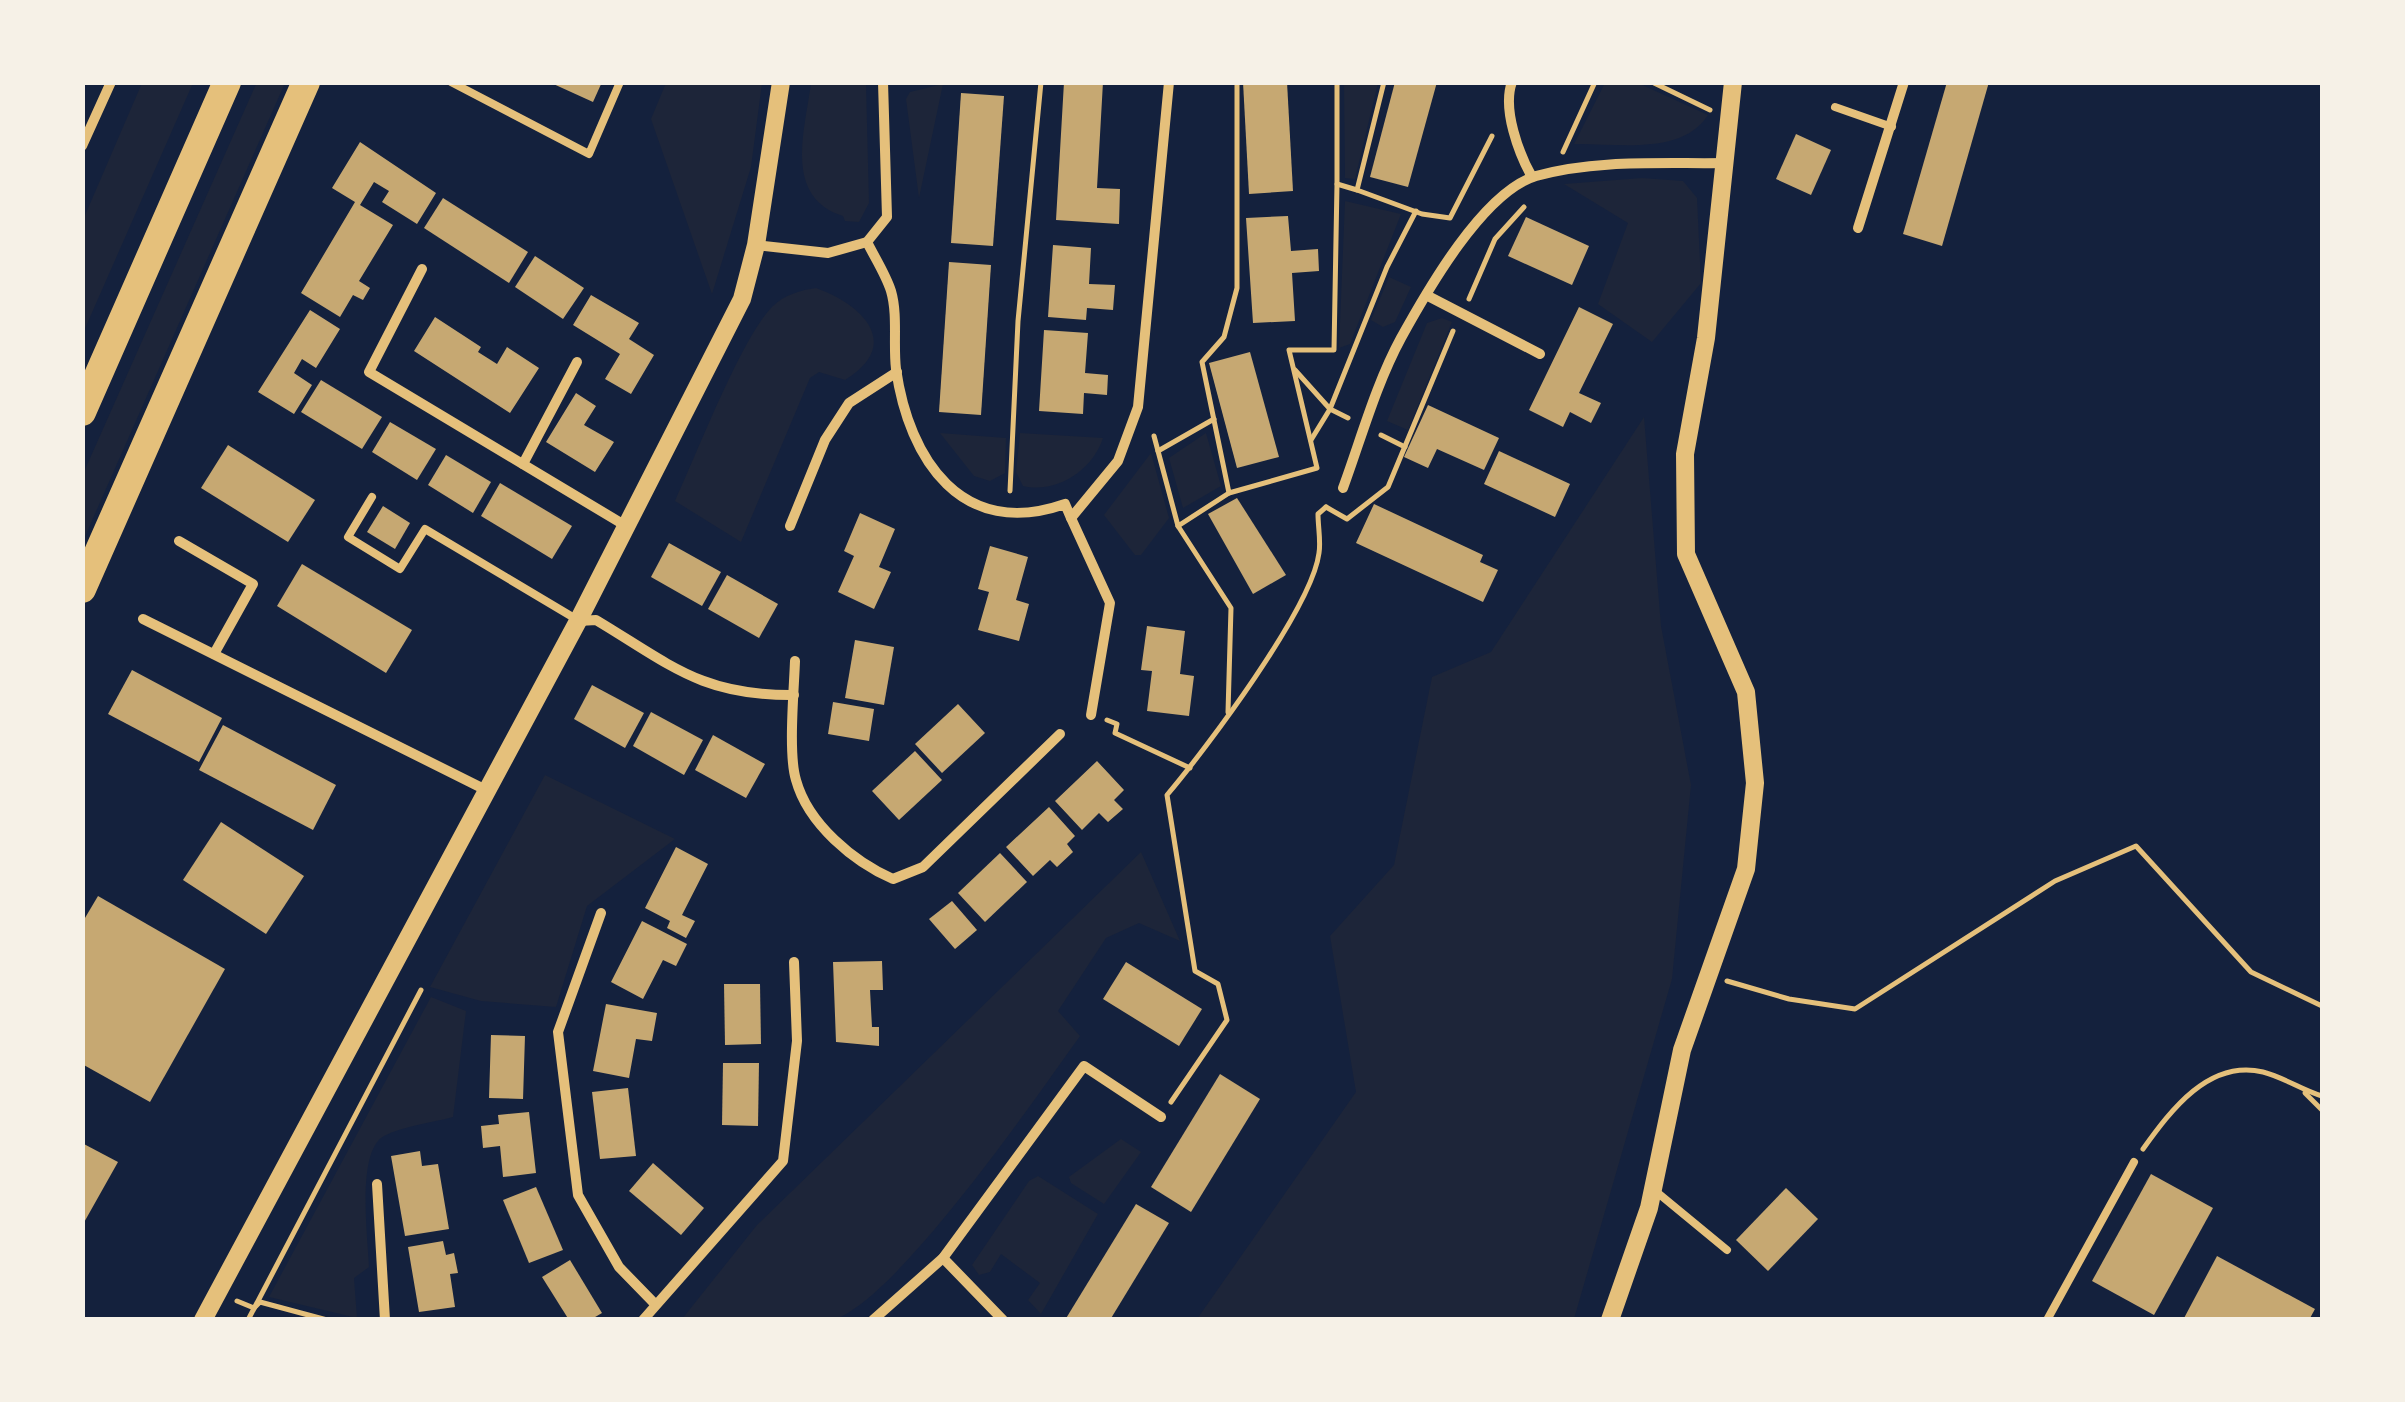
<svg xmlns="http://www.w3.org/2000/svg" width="2405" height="1402" viewBox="0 0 2405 1402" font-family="Signika,sans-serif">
<rect width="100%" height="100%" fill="#14213d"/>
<g fill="#1d2539">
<polygon points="257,82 285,83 83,541 83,474"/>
<polygon points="142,83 193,83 83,333 83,220"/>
<polygon points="666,83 762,83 751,167 712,294 651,119"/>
<path d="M811,83H866L869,203L859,222L845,221L843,216C783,197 805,130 811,83Z"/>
<polygon points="1344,83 1378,83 1355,179 1345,178"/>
<path d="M1605,83H1638L1708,115C1682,156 1617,143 1574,144Z"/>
<polygon points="943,84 919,198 906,99 910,92"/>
<polygon points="1642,178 1683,181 1697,198 1701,283 1652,342 1598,304 1628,223 1564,184"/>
<polygon points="1345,201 1401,214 1350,344 1339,348"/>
<polygon points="1389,277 1411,287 1395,322 1383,327 1371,320"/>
<path d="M816,288C863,305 903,344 845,380L819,372L810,378L741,542L675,501C696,456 742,336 773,306C784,295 801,290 816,288Z"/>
<polygon points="1442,318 1452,322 1408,430 1387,421 1427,323"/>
<polygon points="1644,417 1661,626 1691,785 1672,979 1574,1319 1197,1319 1356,1092 1330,936 1394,865 1432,677 1491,652"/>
<polygon points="940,433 1006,438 1005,473 990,481 974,476"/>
<path d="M1020,433L1103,438C1093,469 1058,494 1023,486L1016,472Z"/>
<polygon points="1206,433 1221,486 1183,508 1169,458"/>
<polygon points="1151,453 1169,518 1141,555 1135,555 1104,515"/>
<polygon points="545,775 675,839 587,906 556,1007 481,1001 430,987"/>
<path d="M1141,852L1180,941L1139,923L1106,938L1058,1011L1080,1036C1038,1095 897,1299 835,1319C813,1326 712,1320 682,1319L757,1225Z"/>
<path d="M431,997L466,1011L453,1117C431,1123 403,1126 384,1136C356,1151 368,1238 369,1267L354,1278L357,1318L269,1297Z"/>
<polygon points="1121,1139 1141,1152 1104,1204 1071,1183 1069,1177"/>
<polygon points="1038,1176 1098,1214 1041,1314 1028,1300 1040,1283 1001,1254 990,1272 979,1275 972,1265 1029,1181"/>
</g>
<g fill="#c6a872">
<polygon points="549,82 602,82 593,102"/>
<polygon points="1064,82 1103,82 1097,188 1120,189 1119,224 1056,220"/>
<polygon points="1243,82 1287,82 1293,191 1249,194"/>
<polygon points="1395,82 1437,82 1408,187 1370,177"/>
<polygon points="1947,82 1989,82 1942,246 1903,234"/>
<polygon points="961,93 1004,96 993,246 951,243"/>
<polygon points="1796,134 1831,150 1811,195 1776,179"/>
<polygon points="360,142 436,193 417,224 382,202 389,191 374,182 360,205 393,225 359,281 370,288 363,300 353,295 340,317 301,293 355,202 332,188"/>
<polygon points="443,198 528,252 509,283 424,228"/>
<polygon points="1288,216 1291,251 1318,249 1319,271 1292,273 1295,321 1253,323 1246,218"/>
<polygon points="1526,217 1589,246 1572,285 1508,256"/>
<polygon points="1053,245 1091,248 1089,284 1115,285 1113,310 1087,308 1086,320 1048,317"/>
<polygon points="535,256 584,288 563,319 515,287"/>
<polygon points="949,262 991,265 981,415 939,412"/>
<polygon points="591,295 639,323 629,339 654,355 631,394 605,379 620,354 573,325"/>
<polygon points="1579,307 1613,324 1579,393 1601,403 1591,423 1570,412 1563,427 1529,410"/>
<polygon points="310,310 340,329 316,368 302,359 294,373 312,385 294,414 258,392"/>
<polygon points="435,317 481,347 478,352 497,364 507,347 539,368 510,413 414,351"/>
<polygon points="1044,330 1088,333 1085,373 1108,375 1107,395 1084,393 1083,414 1039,411"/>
<polygon points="1250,352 1279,457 1237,468 1209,363"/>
<polygon points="321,380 382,417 362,449 301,412"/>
<polygon points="576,393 596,406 584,425 614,442 595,472 546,442"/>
<polygon points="1428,405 1499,438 1484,470 1437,449 1428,468 1404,457"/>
<polygon points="390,422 436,449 417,480 372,452"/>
<polygon points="228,445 315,500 288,542 201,488"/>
<polygon points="1499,451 1570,484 1555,517 1484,484"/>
<polygon points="446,455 491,482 473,513 428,485"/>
<polygon points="500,483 572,526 552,559 481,516"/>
<polygon points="1237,498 1286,575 1253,594 1208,514"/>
<polygon points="1374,504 1483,555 1480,562 1498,570 1483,602 1356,543"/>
<polygon points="383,506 410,523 395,549 367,532"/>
<polygon points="860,513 895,529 879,567 891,572 874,609 838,592 854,556 844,551"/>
<polygon points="669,543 721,572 702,606 651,577"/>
<polygon points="990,546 1028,557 1016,600 1029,604 1019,641 978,630 989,592 978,589"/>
<polygon points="302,564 412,630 386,673 277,606"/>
<polygon points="727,575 778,604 759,638 708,609"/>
<polygon points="1147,626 1185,631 1180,674 1194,676 1189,716 1147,711 1152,671 1141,670"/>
<polygon points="855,640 894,647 884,705 845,698"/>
<polygon points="132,670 222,718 199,762 108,714"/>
<polygon points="592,685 644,713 625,748 574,719"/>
<polygon points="833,702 874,709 869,741 828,734"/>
<polygon points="958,704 985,733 942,773 915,744"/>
<polygon points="651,712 703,740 684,775 633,746"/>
<polygon points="223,725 336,785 313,830 199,770"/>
<polygon points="713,735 765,764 746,798 695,770"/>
<polygon points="915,751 942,780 899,820 872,791"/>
<polygon points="1097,761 1124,790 1114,800 1123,809 1108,822 1099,813 1082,830 1055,801"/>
<polygon points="1049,807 1075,836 1067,844 1073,852 1057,867 1050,860 1033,876 1006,847"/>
<polygon points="221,822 304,876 266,934 183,880"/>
<polygon points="676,847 708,864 682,915 695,921 686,938 667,928 670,921 645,908"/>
<polygon points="1000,853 1027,882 985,922 958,893"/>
<polygon points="98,896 225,969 150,1102 82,1064 82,923"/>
<polygon points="952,901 977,930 955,949 929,919"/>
<polygon points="642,921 687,944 676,966 663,960 643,999 611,982"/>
<polygon points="882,961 883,990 870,990 872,1027 879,1027 879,1046 836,1042 833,962"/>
<polygon points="1126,962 1202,1009 1179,1046 1103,999"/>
<polygon points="724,984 760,984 761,1044 725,1045"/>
<polygon points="606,1004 657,1013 652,1041 636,1039 629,1078 593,1071"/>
<polygon points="491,1035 525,1036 523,1099 489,1098"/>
<polygon points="723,1063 759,1063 758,1126 722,1125"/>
<polygon points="1220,1074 1260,1099 1191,1212 1151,1187"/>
<polygon points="628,1088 636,1156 600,1159 592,1092"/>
<polygon points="529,1112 536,1173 503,1177 500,1146 483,1148 481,1126 499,1124 498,1115"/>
<polygon points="82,1143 118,1162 82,1226"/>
<polygon points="420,1151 422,1166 438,1164 449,1229 405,1236 391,1156"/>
<polygon points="653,1163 704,1208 681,1235 629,1191"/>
<polygon points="2151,1174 2213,1208 2154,1315 2092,1281"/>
<polygon points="536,1187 563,1250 529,1263 503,1200"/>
<polygon points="1786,1188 1818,1219 1768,1271 1736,1240"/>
<polygon points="1136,1204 1169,1223 1110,1320 1065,1320"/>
<polygon points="443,1241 446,1255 454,1253 458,1273 450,1274 455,1307 419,1312 408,1247"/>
<polygon points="2217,1256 2315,1309 2309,1320 2183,1320"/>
<polygon points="570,1260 602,1313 590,1320 569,1320 542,1277"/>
</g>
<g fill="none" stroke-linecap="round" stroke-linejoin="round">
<g stroke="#e5c07b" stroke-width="5">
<polyline points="1237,82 1237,288 1224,337 1202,362 1229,493 1317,468 1289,350 1334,350 1337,184 1357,190"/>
<polyline points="1384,82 1357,190 1422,214 1450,218 1492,136"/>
<polyline points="1652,82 1710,110"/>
<polyline points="1563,152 1595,82"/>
<polyline points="1337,184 1337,82"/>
<polyline points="1469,299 1495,239 1524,207"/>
<polyline points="1295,370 1330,409 1311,440"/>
<polyline points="1348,418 1330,409 1387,267 1416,211"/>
<polyline points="1381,435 1405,447"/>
<polyline points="1154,436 1178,526 1229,493"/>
<polyline points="1158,451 1214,419"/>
<polyline points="1010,491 1018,321 1041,82"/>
<polyline points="1326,507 1347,519 1388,487 1453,331"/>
<polyline points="1178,526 1231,608 1228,712"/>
<polyline points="1107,720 1117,724 1115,733 1190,768"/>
<polyline points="1727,981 1789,999 1855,1009 2055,881 2136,846 2251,972 2322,1006"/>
<polyline points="2305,1093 2322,1110"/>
<path d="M1171,1102L1227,1020L1218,984L1195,971L1167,795C1206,749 1312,608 1319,553C1321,541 1318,527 1318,514L1326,507"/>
<path d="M2143,1149C2171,1110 2209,1059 2263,1072C2283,1077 2302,1090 2322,1096"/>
<polyline points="237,1301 254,1308 260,1302 327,1320"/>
<polyline points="248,1320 421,990"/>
</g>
<g stroke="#e5c07b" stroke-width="8">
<polyline points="451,82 589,154 620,82"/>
<polyline points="1835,107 1892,127"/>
<polyline points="372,497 348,537 400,569 425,529 576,619"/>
<polyline points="1653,1189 1727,1250"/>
<polyline points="2047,1320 2134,1162"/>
</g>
<g stroke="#e5c07b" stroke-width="10">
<path d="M1512,82C1502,109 1519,154 1532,177"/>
<polyline points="82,146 111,82"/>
<polyline points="1858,228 1904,82"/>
<path d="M867,242C875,258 886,275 891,291C898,315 893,344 896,369C909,460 962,540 1065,504L1071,518L1118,461L1138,407L1169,82"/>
<polyline points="756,245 828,253 867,242 887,217 883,82"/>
<polyline points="422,269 369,372 626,526"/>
<polyline points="1428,296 1540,354"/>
<polyline points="523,464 577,362"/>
<path d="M1343,488C1361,439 1376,384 1401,338C1427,291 1483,192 1536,176C1597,159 1664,164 1727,163"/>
<polyline points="1071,518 1110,603 1091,715"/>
<polyline points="790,526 825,440 849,403 897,372"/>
<polyline points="179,541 253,584 214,654"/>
<polyline points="143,619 486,790"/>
<path d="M579,621L596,620C671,665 702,696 794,695"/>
<path d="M795,661C794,690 788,754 796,780C808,824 854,862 893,879L923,867L1060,734"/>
<polyline points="601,913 558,1032 578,1195 619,1267 654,1303"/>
<polyline points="377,1184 385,1320"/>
<polyline points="943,1258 1003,1320"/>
<polyline points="643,1320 783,1161 797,1041 794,962"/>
<polyline points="873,1320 943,1258 1084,1066 1161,1117"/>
</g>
<g stroke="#e5c07b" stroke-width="18">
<polyline points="203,1320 578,621 742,299 756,245 781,82"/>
<polyline points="1610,1320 1649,1208 1682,1050 1746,869 1755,783 1746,692 1686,554 1685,454 1706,338 1733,82"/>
</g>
<g stroke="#e5c07b" stroke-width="28">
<polyline points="82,412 227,82"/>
<polyline points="82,589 306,82"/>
</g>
</g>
<rect width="2405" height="1402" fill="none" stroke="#f6f1e7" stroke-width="170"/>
</svg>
